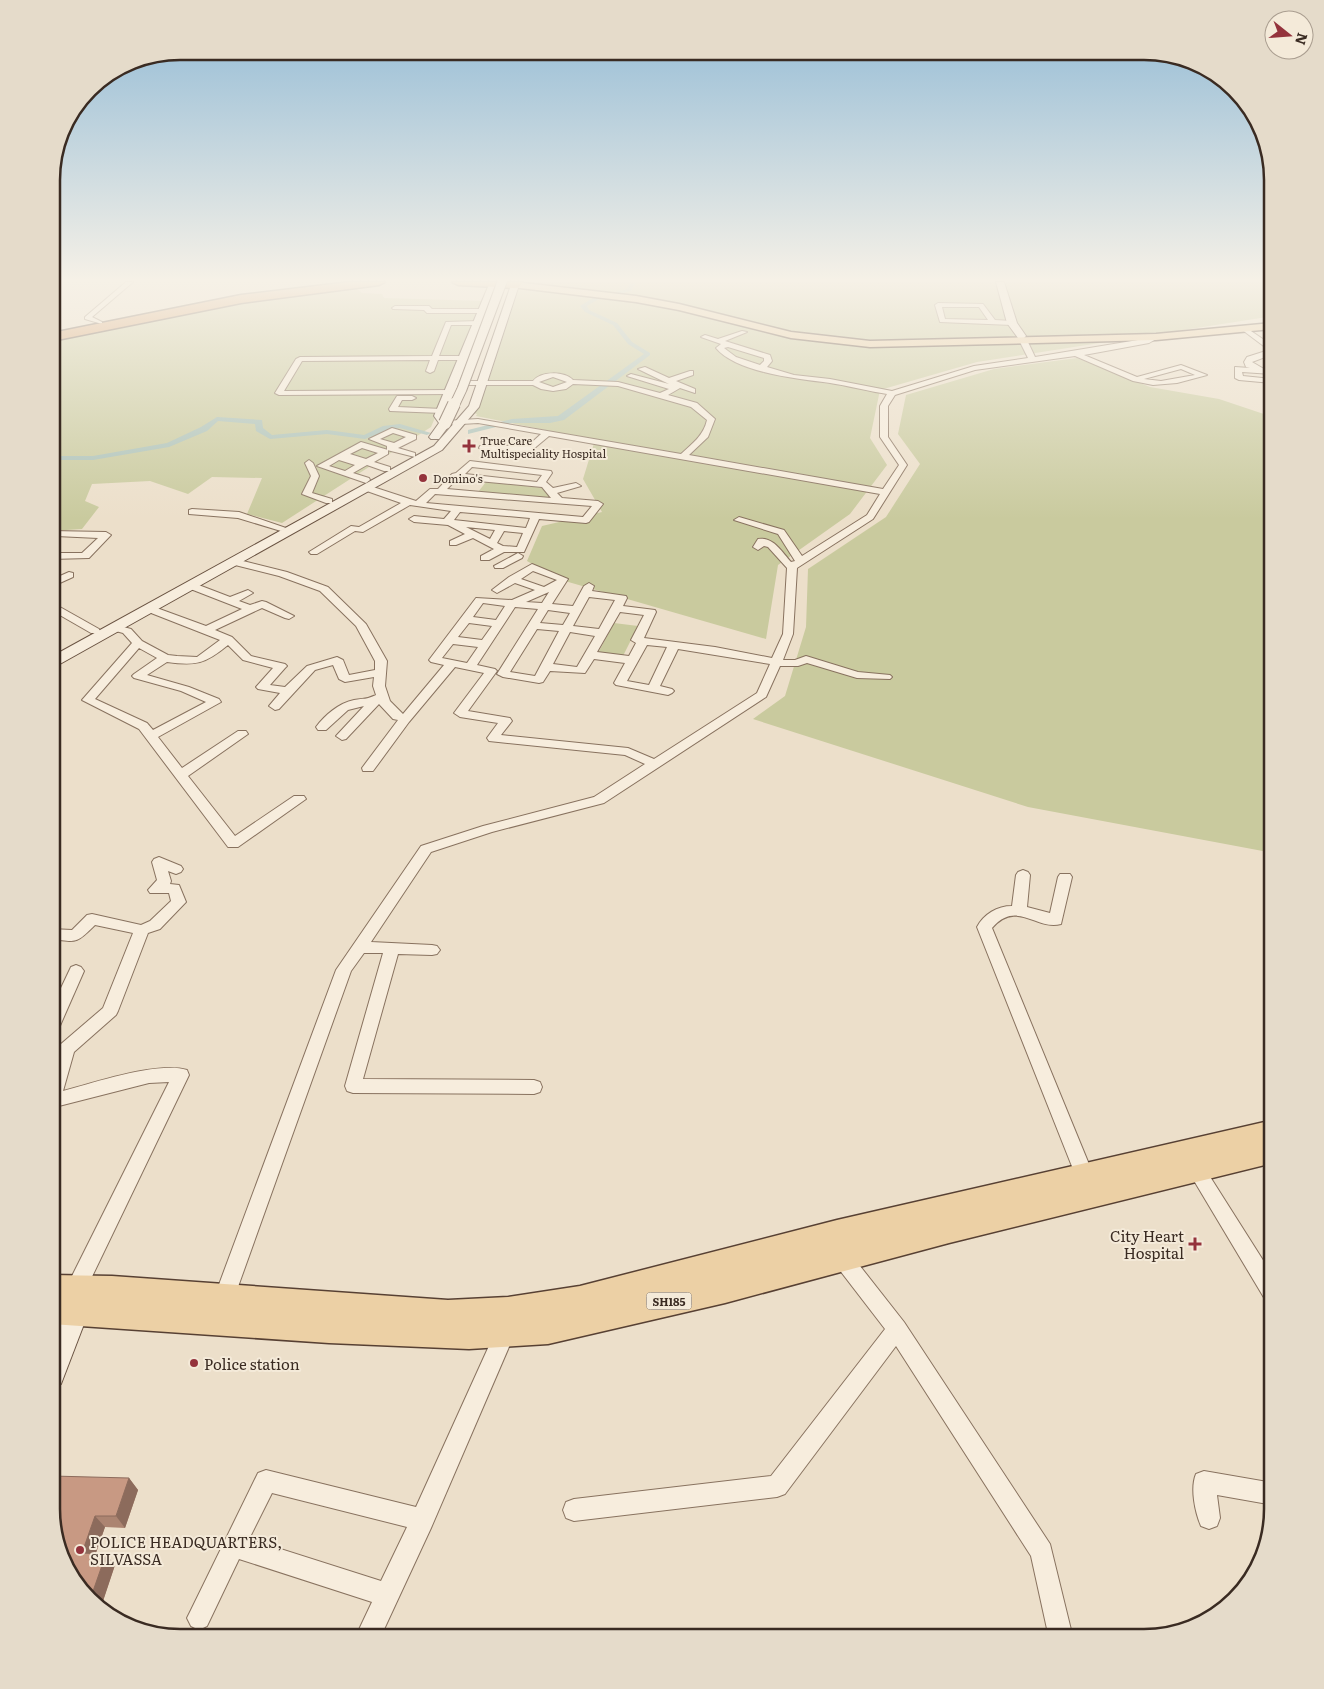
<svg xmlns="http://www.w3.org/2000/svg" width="1324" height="1689" viewBox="0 0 1324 1689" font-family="Literata,serif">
<rect width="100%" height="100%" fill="#ecdfca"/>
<g fill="#c9ca9e">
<polygon points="521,282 1273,282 1273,316 977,362 880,390 870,438 887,465 850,514 778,565 766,639 558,579 527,561 542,526 602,512 583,479 595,440 476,416 477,414 473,413 487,385"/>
<polygon points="354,287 362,293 382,294 384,298 485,301 431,427 282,523 247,514 262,478 212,477 188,494 150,481 92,484 85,501 99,507 82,529 51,531 52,342 249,299"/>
<polygon points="1077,358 1150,387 1219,399 1273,417 1273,853 1028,807 753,719 785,696 806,627 808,569 886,517 920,464 898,434 906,395 994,369"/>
<polygon points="486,482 543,488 550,498 478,492"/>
<polygon points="614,623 638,626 623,656 598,653"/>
</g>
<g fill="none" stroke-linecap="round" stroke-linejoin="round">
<g fill="#aac1b8" fill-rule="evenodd">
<polygon points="630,282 636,282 631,291 597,300 587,306 589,310 617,323 632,342 650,353 650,355 564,420 550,423 512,423 468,434 468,430 512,419 558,416 644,354 628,344 613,325 585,312 580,306 593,298 627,289"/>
<polygon points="217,417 262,420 263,428 272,435 327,430 364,435 383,426 400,424 431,433 427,435 400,428 388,430 365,439 327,434 270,439 256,431 255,424 218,421 207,431 169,447 93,460 51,460 51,456 93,456 167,443 201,427"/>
</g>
<defs>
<g id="street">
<polygon points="126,282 133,282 92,317 102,322 102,324 85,319 85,317"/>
<path d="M938,303L983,304L995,320L1012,321L1015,323L1012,325L940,322L935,305ZM942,307H979L988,320L945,319Z"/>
<polygon points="395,306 429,306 432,309 484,309 487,311 484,313 427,313 424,310 393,309 392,308"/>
<polygon points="446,322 479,321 482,323 479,325 451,325 439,356 468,356 468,360 438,360 434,371 430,373 426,371 430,360 302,361 284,391 451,390 454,390 454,394 279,395 275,393 296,359 300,357 432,356"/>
<polygon points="1241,327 1245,327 1273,346 1273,354 1252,362 1264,369 1273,370 1273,374 1242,372 1243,376 1273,379 1273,383 1239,380 1235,378 1235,367 1250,368 1246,367 1244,362 1247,357 1269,350 1241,329"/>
<path d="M742,331L747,332L725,341L770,355L772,361L767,367L794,375L830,379L892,391L974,366L1028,358L1019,340L1023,338L1027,340L1035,357L1144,339L1158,336V338L1149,343L1084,355L1137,377L1181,365L1207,375L1177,383L1153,385L1133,381L1075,356L975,370L895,395L888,406V437L907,465L873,519L797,568L793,634L783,660H795L806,656L858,672L890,675L892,677L890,679L857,678L807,663L798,666H780L766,697L604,803L492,832L431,852L371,942L432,945L437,946L440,950L437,954L432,955L398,954L363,1079L534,1080L540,1082L542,1087L540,1092L534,1094L353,1093L347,1091L345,1086L383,953H364L351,971L234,1298L231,1305L224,1307L217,1305L214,1298L336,970L421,846L483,826L594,797L645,764L625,755L489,741L487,738L498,723L460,717L454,713L484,673L455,667L409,722L373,771H363L362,768L398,720L393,719L379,704L346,739L342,740L336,736L364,706L348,710L326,730H318L316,727C325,715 339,703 354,700C364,698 366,700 376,695L373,686L374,677L345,682L339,679L333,665L315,670L279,709L275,710L269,706L280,693L258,689L256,687L273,668L243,660L228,645C205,664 196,666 167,662L147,675L189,687L219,699L221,702L158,737L182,768L238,731H246L248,734L188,776L235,836L294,796H304L306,799L238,847H228L139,729L82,700L132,643L123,633L112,630L111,628L116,625L131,629L142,641L168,655L177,656L197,657L220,640L146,611L145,609L146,607H154L206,626L242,609L188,588L187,586L188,584H196L230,597L248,590L253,593L239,601L250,605L262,601L266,602L294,616L289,619L285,618L262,608L215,630L232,637L251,656L285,664L287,666L285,668L270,685L285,687L307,666L337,657L343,660L349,675L375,670V661L356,626L320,591L279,576L231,564L230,562L235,559L287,572L328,587L366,624L387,661L385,686L390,701L403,714L444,665L431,662L429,660L476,598L512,600L535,590L515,583L497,593L492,590L509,577L532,564L568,579L552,604L573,606L584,586L589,583L594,586L592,591L626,596L627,598L623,606L655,610L656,612L644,638L715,647L772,658L783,634L787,568L768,547L764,546L758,550L753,547L758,539C773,536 782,552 791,562L795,561L778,534L734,520L739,517L784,530L802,556L867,515L880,494L549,436L531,451H483L479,448L480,446L529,445L541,434L478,423L445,425L441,423L445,421L478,419L681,454C692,444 704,435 707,420L691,407L618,386L573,384L566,389L553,391L541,389L533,385H454L450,383L454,381H533C541,371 564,371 573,380L618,382L660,393L669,389L627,376L631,374L669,384L638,369L645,367L669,378L690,371H693V375L676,381L695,389V393L680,388L668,395L697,403L715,419L708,437L689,455L883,489L899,465L880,437V406L887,394C868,391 849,386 830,383C799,379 737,373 716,348L721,344L701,337L705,335L718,339ZM728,347L764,358V361L760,365L736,357L724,348ZM1181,369L1195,375L1161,381L1144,379ZM553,377L567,382L553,387L539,382ZM533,571L557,580L544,587L521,579ZM549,592L542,603L526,602ZM589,597L615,600L599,629L573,626ZM483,603L505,606L496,620L473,617ZM515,607L538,609L497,674L503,677L539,683L543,682L550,671L585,673L594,659L625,663L614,683L616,685L668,695L672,693L674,691L672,689L660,686L678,649L770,664L757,693L654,759L628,748L501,735L512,721L510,718L468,711L497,671L495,669L477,665ZM548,610L570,613L563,625L540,623ZM620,612L644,615L631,640L636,643L629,656L597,652ZM469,623L492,626L482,640L458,637ZM537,629L559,631L535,676L510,672ZM570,632L595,636L577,667L553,664ZM453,644L478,647L467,663L442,658ZM647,645L667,647L649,685L627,681ZM139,648L157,658L134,674L132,676L134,678L181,691L206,702L153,730L147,723L95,699Z"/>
<polygon points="397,396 412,396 416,398 412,400 402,400 398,407 442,409 446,411 442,413 390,411 389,409"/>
<path d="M392,428L416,435V439L398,448L415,453V457L387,450V446L369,439ZM393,433L406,437L394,443L380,439Z"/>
<path d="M361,442L388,450V454L374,462L390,467V471H384L367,465L353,473L369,478L370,480L366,483L317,466ZM362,448L378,453L366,459L350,454ZM339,460L355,465L345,471L329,466Z"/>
<polygon points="309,460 313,463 319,476 312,493 332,499 332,503 326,503 302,494 311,476 305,463"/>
<path d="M470,461L551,471L552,473L546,482L553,488L576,483L581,486L557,493L562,498L598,501L603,504L589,522L586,523L539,519L524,552H504L489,560H481V556L494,549L473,538L456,545H450V541L465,534L448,525L414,522L409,519L414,516L444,519L451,511L410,505L363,532L355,531L317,554H311L309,552L351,526L359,527L401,503L364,490V486H370L416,501L430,489H438L452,474L456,473ZM472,467L542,475L537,482L465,474ZM457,479L542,487L551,498L447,489ZM435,494L592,506L583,517L426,503ZM460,512L530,518L526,528L454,520ZM466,527L495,530L490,539ZM504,531L523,533L517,547L503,546L497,543Z"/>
<polygon points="192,509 239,512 286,528 281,531 238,518 189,514 189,510"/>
<polygon points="51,531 106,532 111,535 89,558 51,559 51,553 82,553 98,538 56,536 51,539"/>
<polygon points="518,553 523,556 522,558 503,568 495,568 494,566"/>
<polygon points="69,572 73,573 73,577 51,587 51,580"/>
<polygon points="51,602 99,629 100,631 99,633 91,633 51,610"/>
<path d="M159,857L181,866L183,869L181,872L176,874L168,871L171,881L170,884L179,885L186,902L160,929L148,933L118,1011L116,1015L74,1052L63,1091C94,1083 158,1061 187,1070L189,1075L88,1285L84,1300L77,1302L70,1300L67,1293L68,1284L169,1082L149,1083L51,1108C51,1086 51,1065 61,1044L103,1008L133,933L95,925C76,944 77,942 51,939V929L72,930L87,915L92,914L141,925L150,921L171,901L169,893H150L148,890L157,880L152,862L154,859Z"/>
<path d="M1023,870L1028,872L1030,875L1027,907L1050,913L1058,877L1060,874H1070L1072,877L1061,924C1037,931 1017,899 992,928L1093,1174L1090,1180L1084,1182L1078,1180L1075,1174L977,927C984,914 997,906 1012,906L1016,875L1018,872Z"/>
<polygon points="76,965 81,967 84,971 59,1028 57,1032 51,1034 51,1009 71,967"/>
<polygon points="1196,1161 1202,1164 1273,1276 1273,1303 1266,1301 1190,1174 1187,1169 1190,1164"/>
<polygon points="842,1249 849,1252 904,1322 1050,1544 1073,1638 1049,1638 1031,1556 896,1346 785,1494 777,1497 574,1521 566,1518 563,1510 566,1502 574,1499 771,1476 885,1329 835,1264 832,1258 835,1252"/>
<path d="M505,1323L512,1326L515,1333L431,1528L380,1638H355L372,1602L239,1559L207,1626L199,1630L191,1626L187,1618L191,1610L258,1473L266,1470L416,1507L498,1326ZM272,1493L407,1527L381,1581L249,1539Z"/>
<path d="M1204,1471L1273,1483V1505L1217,1495L1220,1518L1217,1526L1209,1529L1201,1526C1195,1512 1190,1488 1196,1474Z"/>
</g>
<g id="secondary">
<polygon points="490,282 497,284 446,416 451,423 439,439 431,439 429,437 439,423 434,416"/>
<polygon points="515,282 519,285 479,407 442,450 51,669 51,657 434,446 469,406 511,285"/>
<polygon points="996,282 1004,282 1017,323 1026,336 1024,338 1018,338 1007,323"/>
<polygon points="75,1298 85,1302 89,1311 61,1384 51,1388 51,1337 65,1302"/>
</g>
<g id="primary">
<polygon points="515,282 636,296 679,304 791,332 870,341 1156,334 1273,323 1273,329 1156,340 870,347 791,338 679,310 636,302 512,287 510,285"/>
<polygon points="1273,1120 1273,1163 949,1243 725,1303 548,1344 469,1349 329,1343 51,1324 51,1275 112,1276 448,1300 508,1297 580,1286 837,1220"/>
</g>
<g id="highway">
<polygon points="350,282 385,282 379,285 241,303 52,341 52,333 241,295"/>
<polygon points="452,282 523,282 519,287 515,288 458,285"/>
</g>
</defs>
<use href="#street" stroke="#88725f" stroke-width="2"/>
<use href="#secondary" stroke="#6a5342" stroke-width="2"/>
<use href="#primary" stroke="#574033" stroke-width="3"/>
<use href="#highway" stroke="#574033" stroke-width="3"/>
<use href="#street" fill="#f7eddd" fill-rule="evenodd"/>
<use href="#secondary" fill="#f7eddd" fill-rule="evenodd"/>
<use href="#primary" fill="#ecd0a5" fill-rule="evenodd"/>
<use href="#highway" fill="#d59862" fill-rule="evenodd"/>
<defs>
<polyline id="secondary-bridge-far1" points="454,406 462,389 502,282"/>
<polyline id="secondary-bridge" points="445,423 454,404"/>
</defs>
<use href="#secondary-bridge-far1" stroke="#6a5342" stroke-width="11" stroke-linecap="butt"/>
<use href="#secondary-bridge" stroke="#6a5342" stroke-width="14" stroke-linecap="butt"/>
<use href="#secondary-bridge-far1" stroke="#f7eddd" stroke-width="9"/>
<use href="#secondary-bridge" stroke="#f7eddd" stroke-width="12"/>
</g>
<polygon fill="#ac8471" points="129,1478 138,1490 125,1528 105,1527 96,1553 106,1554 115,1565 101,1607 51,1509"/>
<g fill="#8c6b5c">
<polygon points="129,1478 138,1490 125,1528 116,1516"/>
<polygon points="95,1516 105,1527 92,1564 82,1553"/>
<polygon points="106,1554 115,1565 101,1607 91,1597"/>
</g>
<polygon fill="#c89983" stroke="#8c6b5c" points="52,1476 129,1478 116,1516 95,1516 82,1553 106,1554 91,1597 73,1580 51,1509 51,1478"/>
<linearGradient id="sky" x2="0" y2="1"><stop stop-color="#8fb9d5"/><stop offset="0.54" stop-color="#f6f1e7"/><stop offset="1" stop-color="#f6f1e7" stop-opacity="0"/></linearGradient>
<rect width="1324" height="519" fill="url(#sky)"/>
<g fill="#94333c" stroke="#f4ead9" stroke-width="2">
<path d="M466.5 438.5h5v5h5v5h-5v5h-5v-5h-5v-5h5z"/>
<circle cx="423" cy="478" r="5"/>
<path d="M1192.5 1236.5h5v5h5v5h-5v5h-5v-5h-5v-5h5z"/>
<circle cx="194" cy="1363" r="5"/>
<circle cx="80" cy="1550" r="5"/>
</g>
<g text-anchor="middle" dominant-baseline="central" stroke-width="4" stroke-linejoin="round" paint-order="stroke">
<g font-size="11" fill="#3a2b22" stroke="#f4ead9" text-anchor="start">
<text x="480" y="440">True Care<tspan x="480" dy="13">Multispeciality Hospital</tspan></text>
<text x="433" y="478">Domino's</text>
</g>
<rect fill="#f4ead9" stroke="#726459" stroke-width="1" x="646.5" y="1292.5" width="45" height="17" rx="4"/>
<g font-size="11" font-weight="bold" fill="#3a2b22">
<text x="669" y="1301">SH185</text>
</g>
<g font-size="15" fill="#3a2b22" stroke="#f4ead9" text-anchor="start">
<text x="1184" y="1235" text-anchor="end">City Heart<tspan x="1184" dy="17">Hospital</tspan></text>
<text x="204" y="1363">Police station</text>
<text x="90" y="1541">POLICE HEADQUARTERS,<tspan x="90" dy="17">SILVASSA</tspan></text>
</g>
</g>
<path d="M0 0H1324V1689H0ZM180 60H1144A120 120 0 0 1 1264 180V1509A120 120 0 0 1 1144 1629H180A120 120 0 0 1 60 1509V180A120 120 0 0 1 180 60Z" fill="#e5dbca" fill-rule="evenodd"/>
<path fill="none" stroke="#3a2b22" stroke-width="2.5" d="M180 60H1144A120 120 0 0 1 1264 180V1509A120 120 0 0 1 1144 1629H180A120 120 0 0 1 60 1509V180A120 120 0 0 1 180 60Z"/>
<g transform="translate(1289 35) rotate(107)"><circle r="24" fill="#f4ead9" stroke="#aa9e90"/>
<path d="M0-4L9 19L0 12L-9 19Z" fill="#94333c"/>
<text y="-8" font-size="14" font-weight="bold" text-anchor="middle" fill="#3a2b22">N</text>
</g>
</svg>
